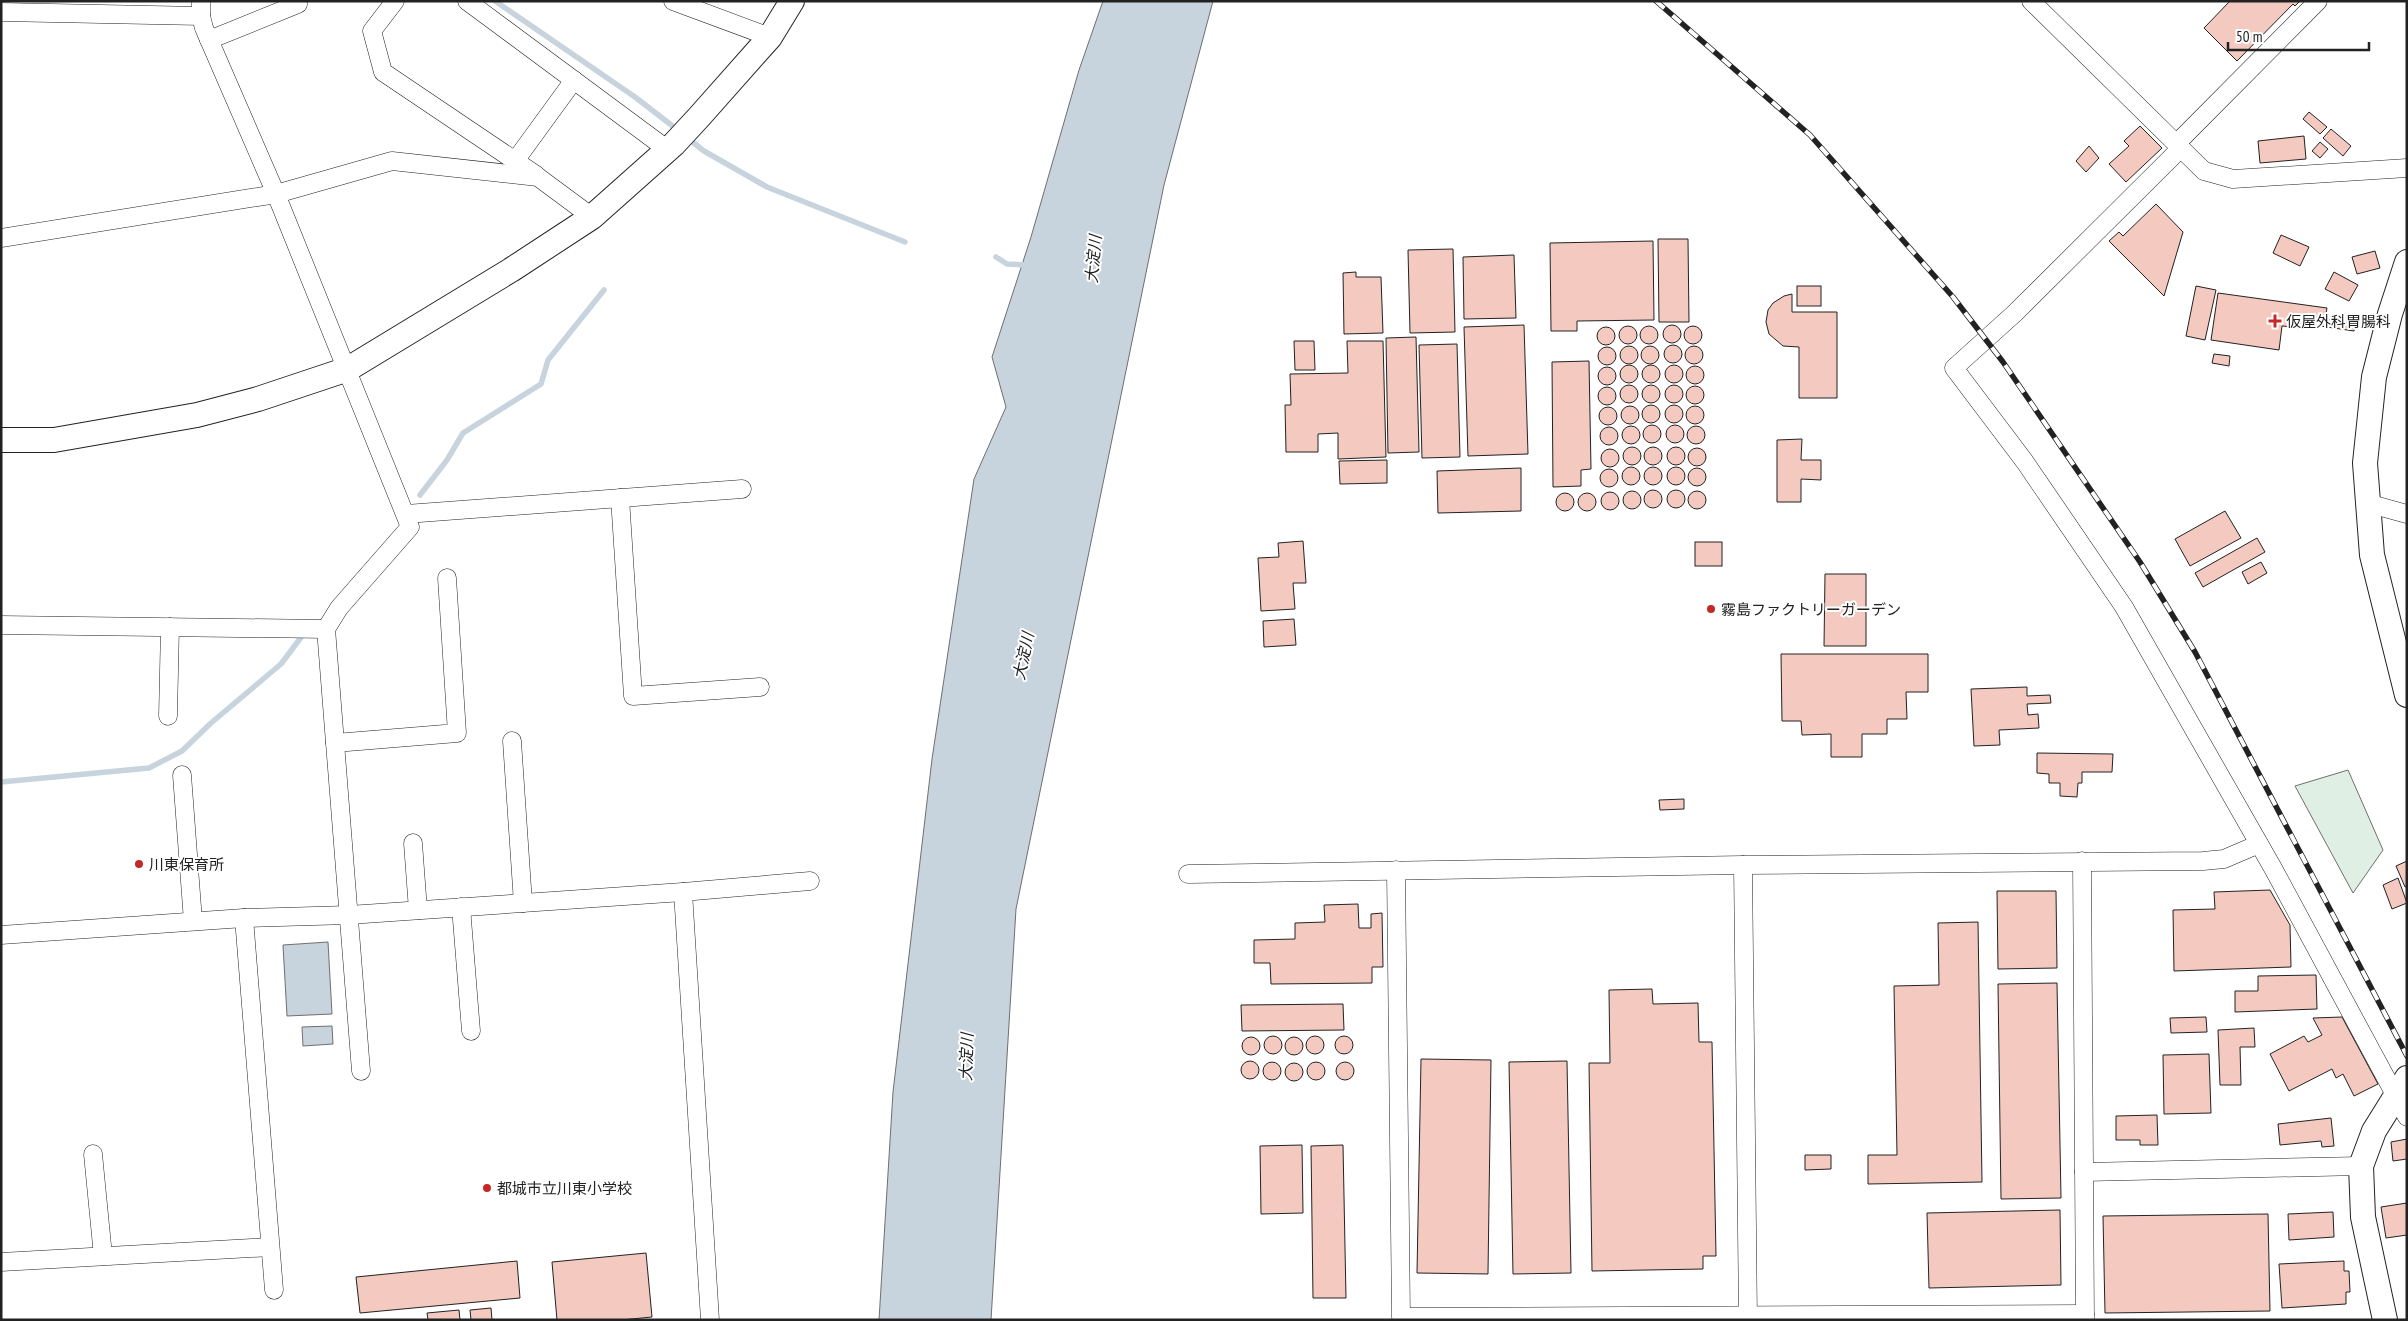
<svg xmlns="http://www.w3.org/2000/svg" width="2408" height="1321" viewBox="0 0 2408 1321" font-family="'PT Sans Narrow','Noto Sans JP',sans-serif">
<rect width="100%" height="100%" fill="#fff"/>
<polygon fill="#e0efe3" stroke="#6f6f6f" points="2348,770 2383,850 2353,893 2295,786"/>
<g fill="#c7d3dd" stroke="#6f6f6f">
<polygon points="1103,1 1213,1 1164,185 1016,909 991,1320 879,1320 893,1092 932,759 974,479 1006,407 992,357 1031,237 1079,70"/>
<polygon points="328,942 332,1014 287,1016 283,945"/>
<polygon points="332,1026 333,1044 303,1046 302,1027"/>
</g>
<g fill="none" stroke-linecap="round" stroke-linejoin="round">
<g stroke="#c7d3dd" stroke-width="5.5">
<polyline points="495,1 635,97 679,131"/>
<polyline points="686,137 704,151 767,187 905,242"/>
<polyline points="996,257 1007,264 1029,265"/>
<polyline points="420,495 447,460 463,433 541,384 548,360 604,290"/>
<polyline points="1,782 149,768 182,751 211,723 281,664 302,636"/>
</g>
</g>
<g fill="#f3c9c0" stroke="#222">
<polygon points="2230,1 2300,1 2295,6 2293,4 2237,61 2204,28"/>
<polygon points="2309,112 2327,127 2320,134 2303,119"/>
<polygon points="2140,126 2162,148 2126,182 2109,164 2129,146 2124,141"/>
<polygon points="2331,129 2351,146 2343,156 2323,138"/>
<polygon points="2304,136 2306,159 2260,163 2258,141"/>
<polygon points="2320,142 2328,149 2320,158 2312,151"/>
<polygon points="2089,146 2099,158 2086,172 2076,161"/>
<polygon points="2156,204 2183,232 2164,296 2109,241 2119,232 2123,236"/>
<polygon points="2281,235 2309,247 2300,266 2273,253"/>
<polygon points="1658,239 1688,239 1689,322 1659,322"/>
<polygon points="1653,241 1654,320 1577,321 1577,331 1551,331 1550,243"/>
<polygon points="1453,249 1455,332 1410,333 1408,250"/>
<polygon points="2375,251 2380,268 2357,274 2352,257"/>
<polygon points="1514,255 1516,318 1464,319 1463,257"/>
<polygon points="1356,272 1356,277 1381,277 1383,333 1344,334 1343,273"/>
<polygon points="2334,272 2358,285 2349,301 2325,289"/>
<rect x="1797" y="286" width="24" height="20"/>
<polygon points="2196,286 2216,290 2205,340 2186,336"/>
<polygon points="2218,293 2327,308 2325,319 2356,324 2354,331 2293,322 2292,327 2282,326 2279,350 2211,340"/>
<polygon points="1792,294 1792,312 1837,312 1837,398 1799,398 1799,347 1783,346 1769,334 1766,322 1768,310 1773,303 1784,296"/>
<circle cx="1672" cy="334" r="9"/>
<polygon points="1524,325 1528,454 1468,456 1464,327"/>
<circle cx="1693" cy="335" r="9"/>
<circle cx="1628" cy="335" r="9"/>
<circle cx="1649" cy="335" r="9"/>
<circle cx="1606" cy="336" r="9"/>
<polygon points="1416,337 1419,452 1388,453 1386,338"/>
<polygon points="1294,341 1314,341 1315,370 1295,370"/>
<polygon points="1347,341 1383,341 1386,457 1338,459 1338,433 1318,434 1318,452 1286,452 1285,405 1291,405 1290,374 1348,373"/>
<polygon points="1457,344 1460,457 1422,458 1419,345"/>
<circle cx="1673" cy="354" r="9"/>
<circle cx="1629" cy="355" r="9"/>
<circle cx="1694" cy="355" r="9"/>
<circle cx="1650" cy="355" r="9"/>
<circle cx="1607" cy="356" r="9"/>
<polygon points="2214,354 2230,356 2229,366 2212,363"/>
<polygon points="1589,361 1591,469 1581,470 1581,486 1553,487 1552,362"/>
<circle cx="1629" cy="374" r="9"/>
<circle cx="1674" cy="374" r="9"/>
<circle cx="1651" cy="374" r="9"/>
<circle cx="1695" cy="375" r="9"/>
<circle cx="1607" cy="376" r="9"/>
<circle cx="1629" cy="394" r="9"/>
<circle cx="1674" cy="394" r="9"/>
<circle cx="1651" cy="394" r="9"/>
<circle cx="1695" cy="395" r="9"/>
<circle cx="1607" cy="396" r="9"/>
<circle cx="1674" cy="414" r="9"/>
<circle cx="1651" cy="414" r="9"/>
<circle cx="1630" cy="415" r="9"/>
<circle cx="1695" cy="415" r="9"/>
<circle cx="1608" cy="416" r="9"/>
<circle cx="1652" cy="434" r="9"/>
<circle cx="1675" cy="434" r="9"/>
<circle cx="1696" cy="435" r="9"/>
<circle cx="1631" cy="435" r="9"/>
<circle cx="1609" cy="436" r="9"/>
<polygon points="1802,439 1801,460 1821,460 1821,480 1801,479 1801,502 1777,502 1777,440"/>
<circle cx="1676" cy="456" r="9"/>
<circle cx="1653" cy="456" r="9"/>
<circle cx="1632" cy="456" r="9"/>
<circle cx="1697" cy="457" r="9"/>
<circle cx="1610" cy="458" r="9"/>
<polygon points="1387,460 1387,483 1340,484 1339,461"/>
<circle cx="1653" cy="476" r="9"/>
<circle cx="1676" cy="476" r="9"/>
<circle cx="1631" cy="476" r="9"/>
<circle cx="1697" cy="477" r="9"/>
<polygon points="1521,468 1521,511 1438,513 1437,471"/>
<circle cx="1609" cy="478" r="9"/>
<circle cx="1653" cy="499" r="9"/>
<circle cx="1676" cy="499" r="9"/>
<circle cx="1697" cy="500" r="9"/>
<circle cx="1632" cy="500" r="9"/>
<circle cx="1610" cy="501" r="9"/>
<circle cx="1565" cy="502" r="9"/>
<circle cx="1587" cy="502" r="9"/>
<polygon points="2225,511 2241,538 2190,566 2175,539"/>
<polygon points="2257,538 2265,552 2203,587 2195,573"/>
<polygon points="1303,541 1306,583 1293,583 1295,609 1261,611 1258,558 1279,557 1278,543"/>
<rect x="1695" y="542" width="27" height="24"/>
<polygon points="2261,562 2267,573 2248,584 2242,572"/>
<polygon points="1825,574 1866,574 1866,646 1824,646"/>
<polygon points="1294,619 1296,645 1264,647 1263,621"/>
<polygon points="1781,654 1928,654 1928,692 1906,692 1907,719 1887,719 1887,734 1862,734 1862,757 1831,757 1831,734 1802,735 1801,721 1782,721"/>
<polygon points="2027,687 2027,696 2050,695 2051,703 2027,704 2028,715 2038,714 2039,728 1999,730 2000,745 1974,746 1971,689"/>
<polygon points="2037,753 2113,754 2112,772 2082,772 2082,783 2078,783 2077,797 2060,796 2060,783 2049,783 2049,774 2037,773"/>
<polygon points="1684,799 1684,809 1660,810 1659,800"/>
<polygon points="2407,861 2407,886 2405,887 2396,866"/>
<polygon points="2398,878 2407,903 2392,909 2383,885"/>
<polygon points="2270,890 2290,925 2291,967 2174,971 2173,910 2215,909 2214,892"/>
<polygon points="1997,891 2056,891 2057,968 1998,969"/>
<polygon points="1358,904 1359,928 1371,928 1371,914 1382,913 1383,967 1372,967 1372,983 1271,984 1270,963 1254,963 1254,940 1295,939 1295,923 1325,922 1324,905"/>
<polygon points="1978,922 1982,1182 1868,1184 1868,1155 1897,1155 1894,986 1939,985 1938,923"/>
<polygon points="2316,975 2317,1009 2235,1012 2235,991 2258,991 2258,976"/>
<polygon points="2057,983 2061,1198 2001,1199 1998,984"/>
<polygon points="1652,989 1653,1004 1698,1003 1699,1042 1712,1042 1716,1256 1703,1256 1703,1269 1592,1271 1589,1063 1610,1063 1609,990"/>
<polygon points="1343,1004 1344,1030 1242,1031 1241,1005"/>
<polygon points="2206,1017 2207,1032 2171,1033 2170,1018"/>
<polygon points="2342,1017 2378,1084 2354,1096 2343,1074 2336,1078 2332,1069 2289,1091 2270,1054 2304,1036 2308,1042 2322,1035 2313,1018"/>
<polygon points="2254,1028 2255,1047 2240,1047 2241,1085 2220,1085 2218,1030"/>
<circle cx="1273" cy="1045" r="9"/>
<circle cx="1344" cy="1045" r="9"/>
<circle cx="1315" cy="1045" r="9"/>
<circle cx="1251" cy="1046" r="9"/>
<circle cx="1294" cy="1046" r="9"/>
<polygon points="2209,1054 2211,1113 2164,1114 2163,1055"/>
<polygon points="1421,1059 1491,1060 1488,1274 1417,1273"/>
<circle cx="1250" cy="1070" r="9"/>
<polygon points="1567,1061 1571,1273 1513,1274 1509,1062"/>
<circle cx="1272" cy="1071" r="9"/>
<circle cx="1316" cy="1071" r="9"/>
<circle cx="1345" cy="1071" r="9"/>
<circle cx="1294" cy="1072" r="9"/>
<polygon points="2157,1115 2158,1145 2140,1145 2140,1140 2116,1140 2116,1116"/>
<polygon points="2331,1118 2334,1146 2322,1147 2321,1141 2280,1145 2278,1124"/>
<polygon points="2407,1139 2407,1159 2393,1161 2391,1142"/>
<polygon points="1302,1145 1303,1213 1261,1214 1260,1146"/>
<polygon points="1343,1145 1346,1298 1313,1298 1311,1146"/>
<polygon points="1805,1155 1831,1155 1831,1169 1805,1170"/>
<polygon points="2407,1203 2407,1235 2386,1238 2381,1207"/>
<polygon points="2060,1210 2061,1285 1929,1288 1927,1213"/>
<polygon points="2333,1212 2334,1237 2289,1240 2288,1214"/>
<polygon points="2268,1214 2270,1311 2105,1313 2103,1216"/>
<polygon points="646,1253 652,1317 621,1320 557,1320 552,1262"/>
<polygon points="517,1261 520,1298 360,1313 356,1277"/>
<polygon points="2344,1261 2344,1271 2349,1271 2350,1292 2346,1292 2346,1304 2282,1308 2279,1264"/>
<polygon points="491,1308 492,1320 471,1320 470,1310"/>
<polygon points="459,1310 460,1320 428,1320 427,1313"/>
</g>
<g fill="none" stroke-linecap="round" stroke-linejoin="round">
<defs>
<g id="street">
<polyline points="201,1 201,16 204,28 276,194 410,527 339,608 326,629 361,1071"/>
<polyline points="395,1 372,31 383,72 536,175"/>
<polyline points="467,1 668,150"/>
<polyline points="673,1 770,37"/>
<polyline points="2031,1 2204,171 2233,179 2407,168"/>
<polyline points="1,12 201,16"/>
<polyline points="209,40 298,4"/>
<polyline points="2176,144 2318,1"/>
<polyline points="2181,148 2015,313 1954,368 2025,462 2124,607 2274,870 2407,1117"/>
<polyline points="515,161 574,80"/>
<polyline points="1,238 276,194 392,161 538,177 592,217"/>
<polyline points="620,498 633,696 760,687"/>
<polyline points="2367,503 2407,514"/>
<polyline points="406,514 742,489"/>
<polyline points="1,625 326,629"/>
<polyline points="168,716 170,627"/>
<polyline points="512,741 523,903"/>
<polyline points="335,743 457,733 447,578"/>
<polyline points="182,775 193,921"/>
<polyline points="413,843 418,910"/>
<polyline points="2082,861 2085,1320"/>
<polyline points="1743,865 1748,1320"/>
<polyline points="1396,870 1401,1317 2085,1314"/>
<polyline points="1188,874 1743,865 2203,861 2224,859 2259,844"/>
<polyline points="683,892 710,1320"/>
<polyline points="461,907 471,1031"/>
<polyline points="244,918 274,1290"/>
<polyline points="1,935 244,918 349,915 683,892 810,881"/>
<polyline points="93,1154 103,1256"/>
<polyline points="2084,1172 2361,1166"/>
<polyline points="1,1262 270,1247"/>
</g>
<g id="secondary">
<polyline points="2407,262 2390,314 2374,377 2365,463 2372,555 2407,695"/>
<polyline points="1,440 54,440 197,415 258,399 348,369 511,270 592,217 674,144 699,117 770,37 792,1"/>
<polyline points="2385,1320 2363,1217 2361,1166 2374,1131 2407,1078"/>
</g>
</defs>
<use href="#street" stroke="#222" stroke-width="19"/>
<use href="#secondary" stroke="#222" stroke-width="26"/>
<use href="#street" stroke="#fff" stroke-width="18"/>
<use href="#secondary" stroke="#fff" stroke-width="24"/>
<defs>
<polyline id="rail" points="1656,1 1810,135 1953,297 2003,362 2140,562 2195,652 2407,1056"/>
</defs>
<use href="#rail" stroke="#222" stroke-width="5.5"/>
<use href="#rail" stroke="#fff" stroke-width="4" stroke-dasharray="11" stroke-linecap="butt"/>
</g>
<g fill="#c62828" stroke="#fff" stroke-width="2">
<path d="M2272.5 313.5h5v5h5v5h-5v5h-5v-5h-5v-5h5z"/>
<circle cx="1711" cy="609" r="5"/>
<circle cx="139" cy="864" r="5"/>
<circle cx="487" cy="1188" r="5"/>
</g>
<g text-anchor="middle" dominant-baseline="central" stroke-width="4" stroke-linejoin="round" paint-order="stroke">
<g font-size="15" fill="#222" stroke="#fff" text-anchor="start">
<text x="2286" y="321">仮屋外科胃腸科</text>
<text x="1721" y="609">霧島ファクトリーガーデン</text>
<text x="149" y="864">川東保育所</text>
<text x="497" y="1188">都城市立川東小学校</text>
</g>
<g font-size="16" font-style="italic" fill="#222" stroke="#fff">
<text transform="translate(1093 259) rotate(-85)">大淀川</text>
<text transform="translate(1023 656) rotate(-78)">大淀川</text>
<text transform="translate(966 1057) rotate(-88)">大淀川</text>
</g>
</g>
<rect width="2408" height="1321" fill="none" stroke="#222222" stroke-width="5"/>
<path d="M2228 42v8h141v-8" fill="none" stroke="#222222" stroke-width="2.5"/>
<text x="2236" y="42" font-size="15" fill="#222222" stroke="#ffffff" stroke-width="4" paint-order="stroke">50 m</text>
</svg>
